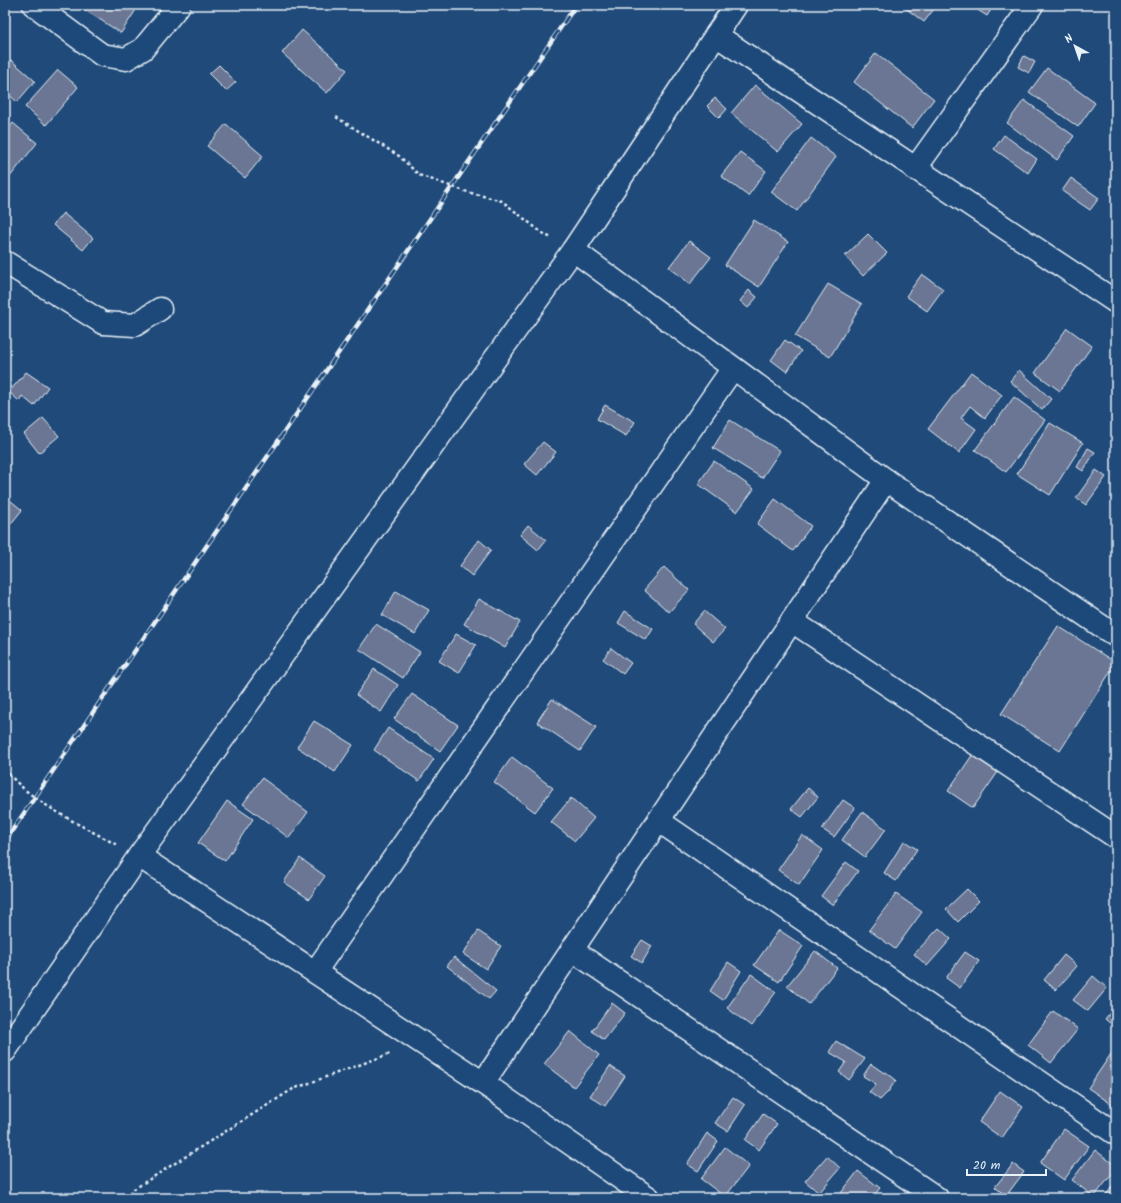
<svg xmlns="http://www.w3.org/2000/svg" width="1121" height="1203" viewBox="0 0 1121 1203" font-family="Kalam,sans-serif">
<rect width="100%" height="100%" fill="#1f4a7a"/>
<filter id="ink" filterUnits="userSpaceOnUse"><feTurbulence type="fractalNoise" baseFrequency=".025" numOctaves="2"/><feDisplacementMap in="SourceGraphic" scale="8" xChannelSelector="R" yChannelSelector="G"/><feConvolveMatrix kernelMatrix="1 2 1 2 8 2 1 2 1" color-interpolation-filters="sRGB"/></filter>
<g filter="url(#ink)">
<g fill="#6b7693" stroke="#e8f1f8">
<polygon points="77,5 139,5 121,33"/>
<polygon points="906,5 937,5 924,22 904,7"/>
<polygon points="970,5 994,5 987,16"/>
<polygon points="302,30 347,70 327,93 282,53"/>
<polygon points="876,53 934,99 912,128 854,82"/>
<polygon points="1024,56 1035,62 1029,73 1018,67"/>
<polygon points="11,60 35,81 17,102 5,91 5,67"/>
<polygon points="219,65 236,82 226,91 209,74"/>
<polygon points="1047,68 1095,103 1078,127 1029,92"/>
<polygon points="58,70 78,87 46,125 25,107"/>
<polygon points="755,85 802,124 778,152 731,113"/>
<polygon points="715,98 727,109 719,118 707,106"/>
<polygon points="1024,100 1074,136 1057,160 1007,123"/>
<polygon points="13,123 37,143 5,183 5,133"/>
<polygon points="226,124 263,156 245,178 207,146"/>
<polygon points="1004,135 1037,159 1028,173 994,149"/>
<polygon points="811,138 836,157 797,211 771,192"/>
<polygon points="740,152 766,171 748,196 721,176"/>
<polygon points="1071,178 1099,198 1090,210 1062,191"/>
<polygon points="63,213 93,238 83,250 53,225"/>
<polygon points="754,220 788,242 759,287 725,265"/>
<polygon points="868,234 887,253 863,276 845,256"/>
<polygon points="689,241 711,257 690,284 669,267"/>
<polygon points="922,274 943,289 927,311 906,296"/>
<polygon points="828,284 862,304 830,357 795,336"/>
<polygon points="749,290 757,297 748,308 740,301"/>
<polygon points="1067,328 1092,346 1060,391 1035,373"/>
<polygon points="785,340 801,351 787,372 771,360"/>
<polygon points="1019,370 1051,399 1042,410 1010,381"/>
<polygon points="26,372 48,387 34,406 22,396 19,401 9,392"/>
<polygon points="971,372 1002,395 985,418 970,406 961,418 976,429 959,453 928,429"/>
<polygon points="1014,397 1045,420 1006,472 975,450"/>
<polygon points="605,405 635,422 626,436 597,419"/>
<polygon points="43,418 59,436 39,453 24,434"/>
<polygon points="730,420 780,451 762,478 713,448"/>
<polygon points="1050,423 1083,443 1050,495 1017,474"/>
<polygon points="543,442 556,452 537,475 524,464"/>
<polygon points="1088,448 1095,452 1083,471 1077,467"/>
<polygon points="714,461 754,489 737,512 698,484"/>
<polygon points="1096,470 1106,477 1086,505 1076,498"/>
<polygon points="5,496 22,510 5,531"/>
<polygon points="775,499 811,526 793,551 757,524"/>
<polygon points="528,525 546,540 538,550 520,535"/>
<polygon points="479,540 491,550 472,576 460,566"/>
<polygon points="664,567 689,590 669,612 644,590"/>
<polygon points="396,591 429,610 415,634 382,615"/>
<polygon points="479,599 520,622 505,648 464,624"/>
<polygon points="625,611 653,629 646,640 618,623"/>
<polygon points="704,611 725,629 713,642 693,624"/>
<polygon points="376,624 420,652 403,678 359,649"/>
<polygon points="1058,626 1116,663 1060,751 1001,714"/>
<polygon points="456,634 476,645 459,673 439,661"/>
<polygon points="611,648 631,663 623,674 603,659"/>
<polygon points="374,669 398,685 381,712 356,695"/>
<polygon points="412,694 458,725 440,751 394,719"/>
<polygon points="552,699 596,727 580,751 537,722"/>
<polygon points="314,721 353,745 335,772 297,747"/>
<polygon points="388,728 434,759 419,781 374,750"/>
<polygon points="975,751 1000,769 973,808 948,791"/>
<polygon points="512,757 553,788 535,812 494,782"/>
<polygon points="262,778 308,812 289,838 243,804"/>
<polygon points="808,788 818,797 802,817 791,809"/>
<polygon points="571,798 594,818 575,841 551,822"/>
<polygon points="843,800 855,808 834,837 822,829"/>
<polygon points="227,801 253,819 225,861 198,843"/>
<polygon points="862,812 886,829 865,857 842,840"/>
<polygon points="802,835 823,850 799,885 778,870"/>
<polygon points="904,841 917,849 896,881 884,873"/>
<polygon points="300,858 325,876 309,899 284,882"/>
<polygon points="846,862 858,871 833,905 821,896"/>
<polygon points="967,889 979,901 958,922 946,909"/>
<polygon points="896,894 922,912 895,949 869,930"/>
<polygon points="939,928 951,939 927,966 914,954"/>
<polygon points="779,930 803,946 779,982 754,965"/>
<polygon points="478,931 501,946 486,969 463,954"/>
<polygon points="642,940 652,946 642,963 631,956"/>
<polygon points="815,951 837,968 809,1004 787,986"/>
<polygon points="965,952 979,961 960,988 946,978"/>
<polygon points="1064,955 1077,966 1056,990 1044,980"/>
<polygon points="454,957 496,991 489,999 447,966"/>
<polygon points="728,962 741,971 723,1000 710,991"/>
<polygon points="751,974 776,992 751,1026 727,1008"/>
<polygon points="1093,976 1107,988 1088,1011 1073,1000"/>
<polygon points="612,1003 625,1013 604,1040 592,1031"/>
<polygon points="1116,1005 1116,1028 1105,1019"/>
<polygon points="1053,1011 1078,1029 1051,1063 1028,1045"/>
<polygon points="570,1031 599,1055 574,1087 544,1064"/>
<polygon points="836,1041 865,1059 849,1080 839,1072 846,1062 829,1052"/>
<polygon points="1113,1051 1116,1053 1116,1101 1113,1105 1088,1088"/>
<polygon points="871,1064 884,1073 886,1072 896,1080 888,1092 880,1100 869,1092 876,1084 863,1076"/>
<polygon points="610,1066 625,1076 605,1106 590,1096"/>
<polygon points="1000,1091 1023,1107 1002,1138 979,1122"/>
<polygon points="733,1097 745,1105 728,1131 715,1123"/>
<polygon points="763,1114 777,1124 759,1150 745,1140"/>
<polygon points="1064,1129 1089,1146 1064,1180 1040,1163"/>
<polygon points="707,1133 718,1141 698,1171 687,1164"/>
<polygon points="725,1147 749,1166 725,1197 701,1179"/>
<polygon points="1095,1150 1116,1166 1116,1169 1094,1197 1072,1180"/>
<polygon points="827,1156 840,1168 819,1193 805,1181"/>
<polygon points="1013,1164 1024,1172 1006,1196 995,1187"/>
<polygon points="858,1171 880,1188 872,1198 837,1198"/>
<polygon points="1116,1181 1116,1198 1104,1198"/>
</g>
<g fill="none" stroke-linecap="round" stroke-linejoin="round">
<defs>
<g id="minor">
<polyline points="34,5 102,55 126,59 143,49 179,5"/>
<polyline points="716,35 1116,302"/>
<polyline points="915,169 1032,5"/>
<polyline points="573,250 886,480 1116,636"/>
<polyline points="5,262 103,323 135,325 160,309"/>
<polyline points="792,621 1116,837"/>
<polyline points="659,821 1116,1134"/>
<polyline points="139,856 573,250 736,5"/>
<polyline points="572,950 937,1198"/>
<polyline points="315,972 733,368"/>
<polyline points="5,1051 139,856 483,1083 649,1198"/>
<polyline points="483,1083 886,480"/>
</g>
</defs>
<use href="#minor" stroke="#e8f1f8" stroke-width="25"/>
<g stroke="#e8f1f8" stroke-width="2.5" stroke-dasharray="3 3" stroke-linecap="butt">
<polyline points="336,117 399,156 419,175 464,191 502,201 541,232 551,238"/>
<path d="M5,769C28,801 83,826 117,845"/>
<polyline points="125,1198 134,1189 293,1089 392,1053"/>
</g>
<use href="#minor" stroke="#1f4a7a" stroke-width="22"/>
<defs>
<polyline id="rail" points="5,841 576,5"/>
</defs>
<use href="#rail" stroke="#e8f1f8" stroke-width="4.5"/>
<use href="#rail" stroke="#1f4a7a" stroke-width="3" stroke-dasharray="9" stroke-linecap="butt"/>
</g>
</g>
<rect width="1121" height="1203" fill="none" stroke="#1f4a7a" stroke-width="20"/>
<rect x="10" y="10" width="1101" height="1183" fill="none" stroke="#e8f1f8" stroke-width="1.5" filter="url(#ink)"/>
<g transform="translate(1075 46) rotate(320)" stroke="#1f4a7a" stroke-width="3" paint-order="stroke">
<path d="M0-3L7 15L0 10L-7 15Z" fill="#e8f1f8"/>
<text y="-6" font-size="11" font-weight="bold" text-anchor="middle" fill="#e8f1f8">N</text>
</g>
<path d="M967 1169v6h79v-6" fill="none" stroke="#e8f1f8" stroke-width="2"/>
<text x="973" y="1169" font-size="12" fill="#e8f1f8" stroke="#1f4a7a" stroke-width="3" paint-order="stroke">20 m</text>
</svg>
